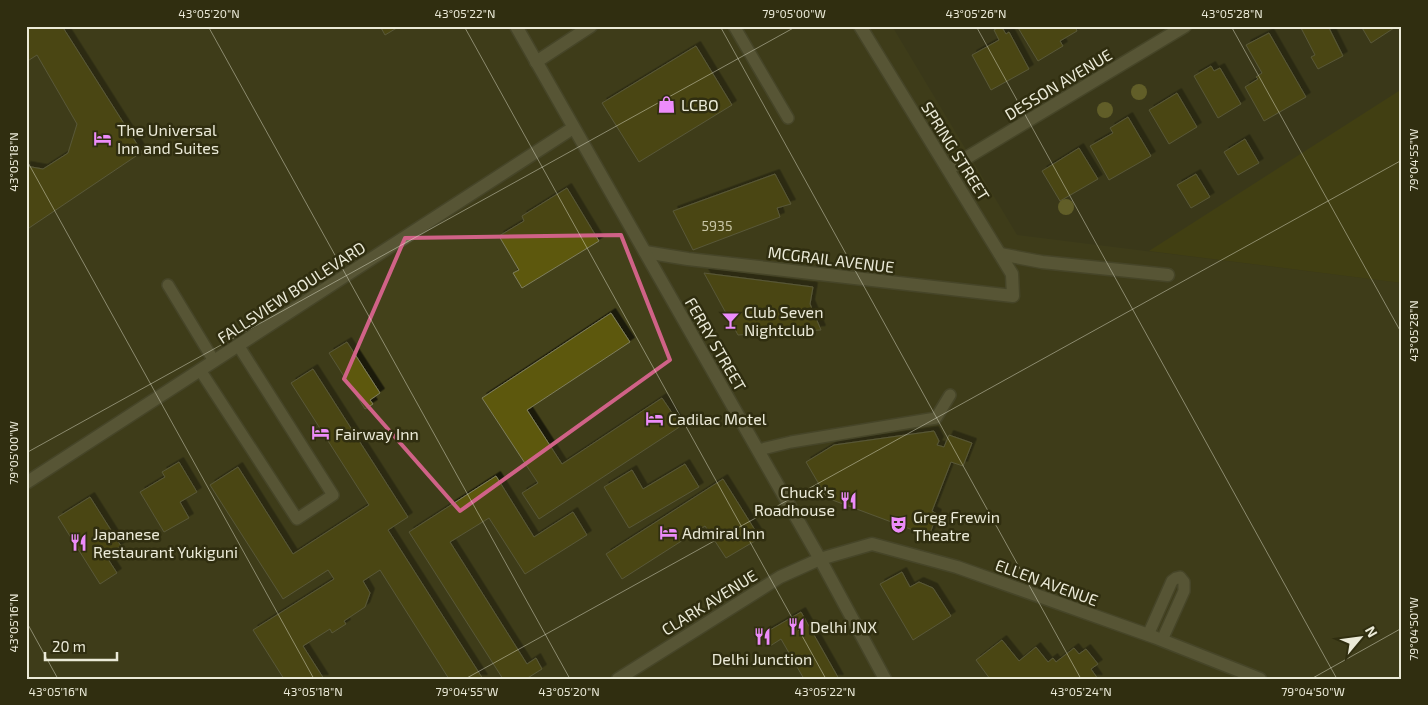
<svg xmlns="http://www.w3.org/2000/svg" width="1428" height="705" viewBox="0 0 1428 705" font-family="'Exo 2',sans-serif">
<defs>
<filter id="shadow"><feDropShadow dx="4.5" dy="-4.5" stdDeviation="0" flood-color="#0009"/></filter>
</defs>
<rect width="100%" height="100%" fill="#3a391a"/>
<polygon fill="#43411a" points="26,26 892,26 1017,235 1402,283 1402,679 26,679"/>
<polygon fill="#4a470a" points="1402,89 1402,283 1149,251"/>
<g fill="#5d590e" stroke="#7f7e5d" filter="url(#shadow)">
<polygon points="26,26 62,26 142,152 26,230 26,166 43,169 68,153 77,124 37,55 26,62"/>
<polygon points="380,26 400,26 385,35"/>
<polygon points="1001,26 1006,34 1009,32 1029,69 991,90 972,55 999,40 994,30"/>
<polygon points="1017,26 1075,26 1077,31 1060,41 1063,46 1038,61"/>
<polygon points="1300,26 1328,26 1343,56 1318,69 1311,57 1315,55"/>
<polygon points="1361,26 1393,26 1394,28 1371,43"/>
<polygon points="1269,33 1306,97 1264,121 1245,87 1258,79 1256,77 1262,73 1246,45"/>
<polygon points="696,46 732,105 639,162 602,103"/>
<polygon points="1211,66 1214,71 1220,68 1241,104 1218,118 1194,76"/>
<polygon points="1177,93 1197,127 1169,144 1149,110"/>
<polygon points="1128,117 1151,156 1109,180 1090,146 1113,133 1110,128"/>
<polygon points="1245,139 1259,163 1238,175 1224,152"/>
<polygon points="1079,148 1098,179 1060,201 1042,171"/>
<polygon points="775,174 791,204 777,208 780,217 693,250 673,211"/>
<polygon points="1196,174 1210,197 1191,208 1177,185"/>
<polygon points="567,188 599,241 522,288 513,273 519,270 499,236 524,221 522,216"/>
<polygon points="704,273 813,287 810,304 821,330 738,335"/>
<polygon points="611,313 630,342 527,410 562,464 662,398 681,426 539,519 522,493 538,483 482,398"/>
<polygon points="347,342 380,393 370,400 373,404 365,409 329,353"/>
<polygon points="313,369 408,517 388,530 483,679 449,679 380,570 363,581 370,593 365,607 344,621 346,624 332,633 330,629 303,646 324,679 284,679 253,630 334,579 328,570 283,599 210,485 238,467 293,554 369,505 291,383"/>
<polygon points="934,431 939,441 937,445 944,447 949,435 972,443 963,466 951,462 932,511 937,514 929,536 827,498 806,462 834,445"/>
<polygon points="179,462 197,492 180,502 189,518 164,532 140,492 165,477 162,472"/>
<polygon points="685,464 699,487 629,528 604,487 632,470 643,489"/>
<polygon points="496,476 534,537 573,512 587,535 525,574 489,518 450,542 527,664 536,658 542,669 526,679 503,679 409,532"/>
<polygon points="723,479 760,538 726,558 705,526 622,579 606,554"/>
<polygon points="90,497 121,546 106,556 117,573 100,584 58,517"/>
<polygon points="902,572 910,587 919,582 933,588 951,616 913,640 880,584"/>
<polygon points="801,612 839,679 804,679 781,639 770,646 763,634"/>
<polygon points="1002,640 1019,661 1036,647 1048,662 1053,658 1056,662 1074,648 1079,654 1086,649 1098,664 1091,669 1098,679 990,679 976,660"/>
</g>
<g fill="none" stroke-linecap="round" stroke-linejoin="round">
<defs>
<g id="lane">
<polyline points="734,26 788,118"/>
<polyline points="168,285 214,361"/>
<polyline points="200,370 297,519 333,495 238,345"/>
<polyline points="758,450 791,442 936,418 950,395"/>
<polyline points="1148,635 1172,581 1176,578 1180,577 1184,582 1184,591 1162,640"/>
</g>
<g id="street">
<polyline points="536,62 591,26"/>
<polyline points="948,169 1185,26"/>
<polyline points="645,252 688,259 1013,296 1012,274 860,26"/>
<polyline points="1000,254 1042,262 1168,275"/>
<polyline points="26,483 573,128"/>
<polyline points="618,679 780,577 820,559 872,544 957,567 1154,637 1260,679"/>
</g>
<polyline id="secondary" points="516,26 820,559 885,679"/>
</defs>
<use href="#lane" stroke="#56553a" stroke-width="14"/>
<use href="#street" stroke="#56553a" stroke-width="15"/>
<use href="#secondary" stroke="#56553a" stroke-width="15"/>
<use href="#lane" stroke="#7a7958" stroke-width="11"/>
<use href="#street" stroke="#7a7958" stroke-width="12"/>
<use href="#secondary" stroke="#7a7958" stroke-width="12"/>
</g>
<g fill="#908c3a">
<circle cx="1139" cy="92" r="8"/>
<circle cx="1105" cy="110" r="8"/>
<circle cx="1066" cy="207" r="8"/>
</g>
<path d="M0 0H1428V705H0ZM621,235L670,360L460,511L344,379L405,238Z" fill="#3a391a" fill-opacity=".55" fill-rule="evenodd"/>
<path fill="none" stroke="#d06287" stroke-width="4" stroke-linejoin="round" d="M621,235L670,360L460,511L344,379L405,238Z"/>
<path fill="none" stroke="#ebead8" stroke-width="1" stroke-opacity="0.45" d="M208,26L570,679M464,26L826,679M720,26L1081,679M976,26L1337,679M1231,26L1402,334M26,159L314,679M26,453L797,26M26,621L58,679M465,679L1402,160M1311,679L1402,628"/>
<defs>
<symbol id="shop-bare" viewBox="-9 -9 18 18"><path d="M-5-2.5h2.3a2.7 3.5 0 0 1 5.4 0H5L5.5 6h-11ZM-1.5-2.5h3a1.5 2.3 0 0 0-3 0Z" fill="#ed8cfa" stroke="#302e10" stroke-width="2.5" paint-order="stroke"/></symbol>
<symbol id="hotel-bare" viewBox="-9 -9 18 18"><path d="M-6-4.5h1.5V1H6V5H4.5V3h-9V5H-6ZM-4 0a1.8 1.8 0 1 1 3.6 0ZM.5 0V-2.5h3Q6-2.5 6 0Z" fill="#ed8cfa" stroke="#302e10" stroke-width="2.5" paint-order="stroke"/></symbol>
<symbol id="bar-bare" viewBox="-9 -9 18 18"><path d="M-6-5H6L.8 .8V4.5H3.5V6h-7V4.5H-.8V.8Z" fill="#ed8cfa" stroke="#302e10" stroke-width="2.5" paint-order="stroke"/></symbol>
<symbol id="restaurant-bare" viewBox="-9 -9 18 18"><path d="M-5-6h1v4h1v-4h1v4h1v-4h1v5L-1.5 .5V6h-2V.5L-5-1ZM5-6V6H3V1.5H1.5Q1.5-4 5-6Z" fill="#ed8cfa" stroke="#302e10" stroke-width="2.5" paint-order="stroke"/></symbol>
<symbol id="theatre-bare" viewBox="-9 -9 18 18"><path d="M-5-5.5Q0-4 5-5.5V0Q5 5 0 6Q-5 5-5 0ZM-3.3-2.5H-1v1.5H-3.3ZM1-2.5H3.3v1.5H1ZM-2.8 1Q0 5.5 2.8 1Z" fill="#ed8cfa" stroke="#302e10" stroke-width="2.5" paint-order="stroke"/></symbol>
</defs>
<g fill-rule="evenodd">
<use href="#shop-bare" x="654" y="92" width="25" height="25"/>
<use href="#hotel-bare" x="90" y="126" width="25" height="25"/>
<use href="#bar-bare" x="718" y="308" width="25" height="25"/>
<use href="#hotel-bare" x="642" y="406" width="25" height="25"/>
<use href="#hotel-bare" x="308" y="420" width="25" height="25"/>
<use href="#restaurant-bare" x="836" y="488" width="25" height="25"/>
<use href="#theatre-bare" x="886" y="512" width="25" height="25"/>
<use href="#hotel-bare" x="656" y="520" width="25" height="25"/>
<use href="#restaurant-bare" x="66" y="530" width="25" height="25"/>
<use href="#restaurant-bare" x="784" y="614" width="25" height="25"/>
<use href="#restaurant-bare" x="750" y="624" width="25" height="25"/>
</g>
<g text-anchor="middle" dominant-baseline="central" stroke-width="5" stroke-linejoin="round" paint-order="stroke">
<g font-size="14" fill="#c8c6a6">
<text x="717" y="225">5935</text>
</g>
<g font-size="16" fill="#ebead8" stroke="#302e10">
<text transform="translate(1058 84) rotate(-31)">DESSON AVENUE</text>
<text transform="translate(956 151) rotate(58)">SPRING STREET</text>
<text transform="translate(831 259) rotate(7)">MCGRAIL AVENUE</text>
<text transform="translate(291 292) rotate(-33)">FALLSVIEW BOULEVARD</text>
<text transform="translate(716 344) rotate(60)">FERRY STREET</text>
<text transform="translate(1047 582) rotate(20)">ELLEN AVENUE</text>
<text transform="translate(709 602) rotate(-32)">CLARK AVENUE</text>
</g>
<g font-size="16" fill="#ebead8" stroke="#302e10" text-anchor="start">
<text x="681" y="104">LCBO</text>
<text x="117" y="129">The Universal<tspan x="117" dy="18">Inn and Suites</tspan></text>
<text x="744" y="311">Club Seven<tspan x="744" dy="18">Nightclub</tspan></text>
<text x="668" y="418">Cadilac Motel</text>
<text x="335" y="433">Fairway Inn</text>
<text x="835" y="491" text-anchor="end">Chuck's<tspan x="835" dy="18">Roadhouse</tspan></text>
<text x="913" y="516">Greg Frewin<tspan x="913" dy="18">Theatre</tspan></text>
<text x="682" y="532">Admiral Inn</text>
<text x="93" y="533">Japanese<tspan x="93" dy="18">Restaurant Yukiguni</tspan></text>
<text x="810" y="626">Delhi JNX</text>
<text x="762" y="658" text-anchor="middle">Delhi Junction</text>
</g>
</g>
<rect width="1428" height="705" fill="none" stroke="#302e10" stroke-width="55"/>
<g transform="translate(1360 638) rotate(61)" stroke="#302e10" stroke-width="4" paint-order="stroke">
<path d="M0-4L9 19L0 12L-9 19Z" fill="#ebead8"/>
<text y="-8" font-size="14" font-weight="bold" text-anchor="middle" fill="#ebead8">N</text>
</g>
<path d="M45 652v8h72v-8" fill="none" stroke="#ebead8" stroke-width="2.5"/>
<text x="52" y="652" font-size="15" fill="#ebead8" stroke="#302e10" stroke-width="4" paint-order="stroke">20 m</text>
<rect x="28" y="28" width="1372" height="650" fill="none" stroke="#ebead8" stroke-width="2"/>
<g font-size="12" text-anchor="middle" fill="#ebead8">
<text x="209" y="18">43°05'20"N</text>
<text x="465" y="18">43°05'22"N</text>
<text x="794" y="18">79°05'00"W</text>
<text x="976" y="18">43°05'26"N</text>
<text x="1232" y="18">43°05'28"N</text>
<text transform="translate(1414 160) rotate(-90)" y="4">79°04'55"W</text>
<text transform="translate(14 162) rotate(-90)" y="4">43°05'18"N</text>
<text transform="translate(1414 331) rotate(-90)" y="4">43°05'28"N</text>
<text transform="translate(14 453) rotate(-90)" y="4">79°05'00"W</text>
<text transform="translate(14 623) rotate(-90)" y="4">43°05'16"N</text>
<text transform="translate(1414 629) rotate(-90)" y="4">79°04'50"W</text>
<text x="58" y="696">43°05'16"N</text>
<text x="313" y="696">43°05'18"N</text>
<text x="467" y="696">79°04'55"W</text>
<text x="569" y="696">43°05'20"N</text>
<text x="825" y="696">43°05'22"N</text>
<text x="1081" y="696">43°05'24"N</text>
<text x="1313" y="696">79°04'50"W</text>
</g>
</svg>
